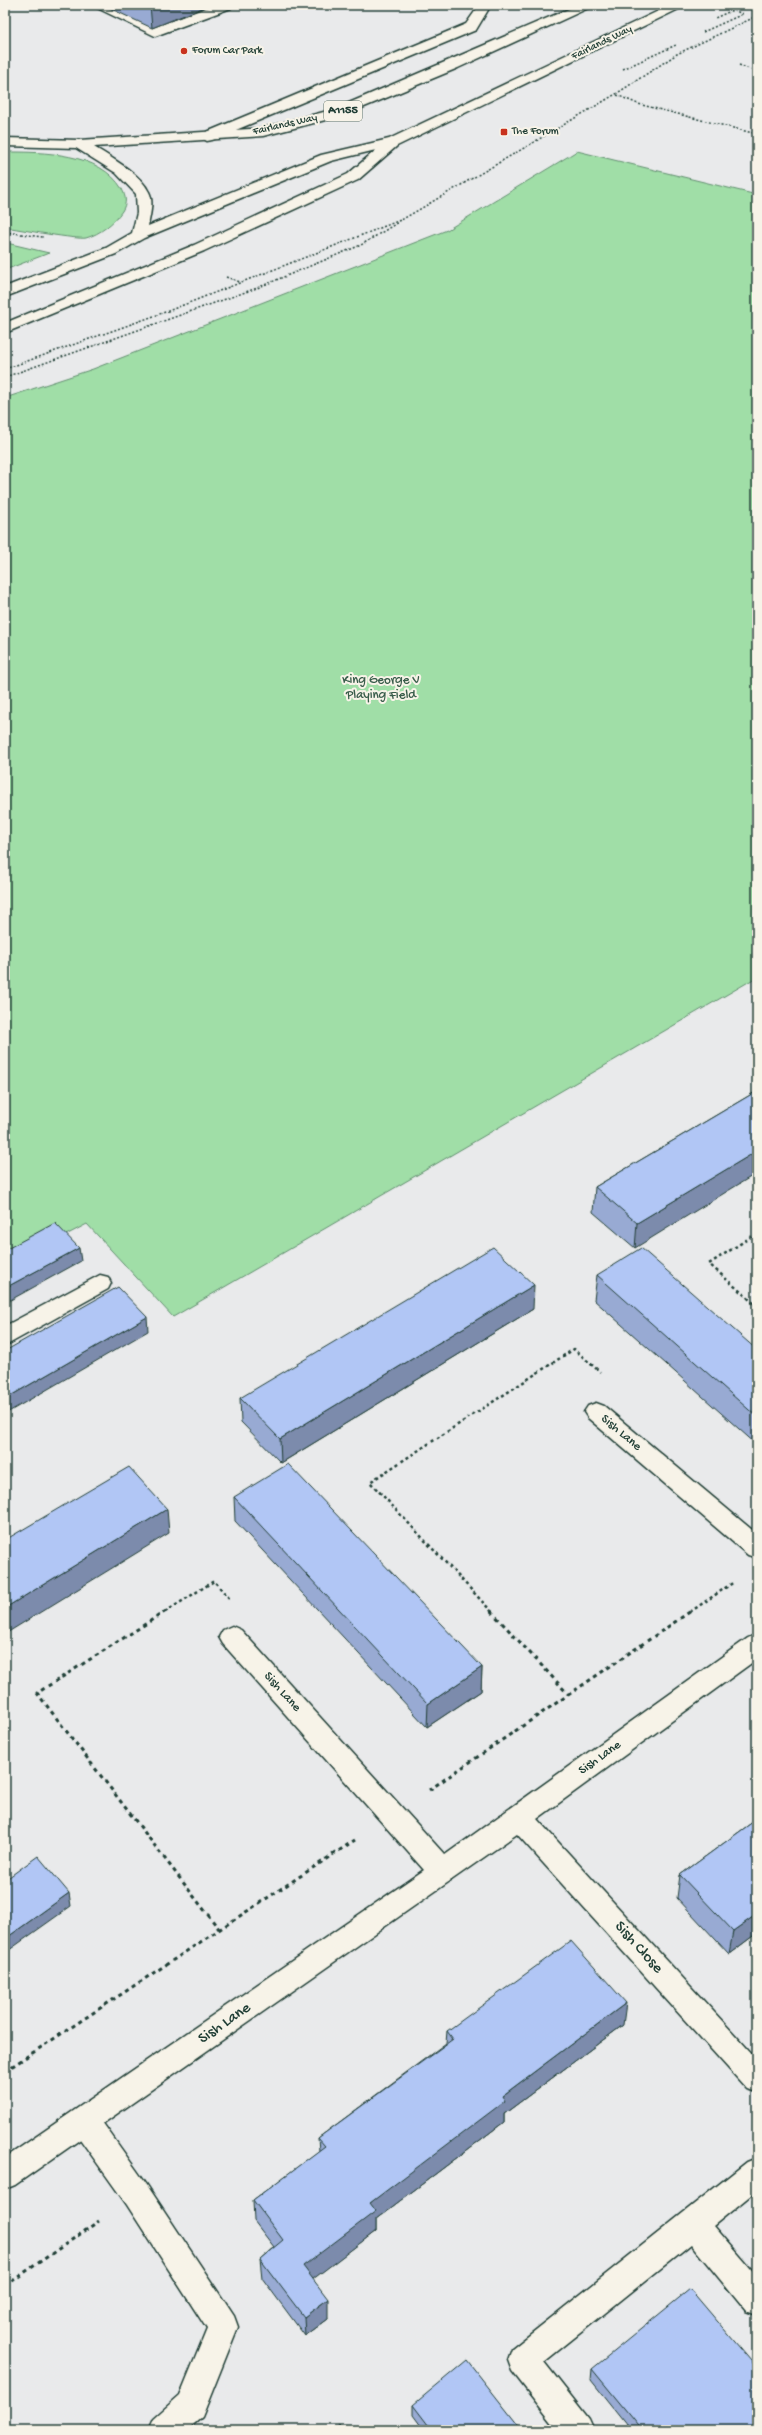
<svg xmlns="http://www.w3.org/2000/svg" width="762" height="2435" viewBox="0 0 762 2435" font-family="'Gochi Hand',sans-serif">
<rect width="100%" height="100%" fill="#e9eaeb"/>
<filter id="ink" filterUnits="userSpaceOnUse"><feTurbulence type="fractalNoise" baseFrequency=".025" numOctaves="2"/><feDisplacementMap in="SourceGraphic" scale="8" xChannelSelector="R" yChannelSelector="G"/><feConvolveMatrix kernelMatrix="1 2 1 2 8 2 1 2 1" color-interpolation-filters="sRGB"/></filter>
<g filter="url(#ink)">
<g fill="#a0dea7" stroke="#608e6e">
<polygon points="577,151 757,195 757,977 173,1317 87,1224 5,1267 5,398 93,369 447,230"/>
<path d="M5,152C43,152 100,152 122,189C126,197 127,203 122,211C114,223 100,234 86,238C78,240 18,229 5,227Z"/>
<polygon points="5,243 11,244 49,253 5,270"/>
</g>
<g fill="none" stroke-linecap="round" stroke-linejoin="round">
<defs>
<g id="lane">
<polygon points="475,5 487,5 488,10 476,30 212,140 207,141 200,137 202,134 466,24 476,10"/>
<polygon points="100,1275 108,1277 111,1283 108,1289 5,1346 5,1326"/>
<polygon points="85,2108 95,2112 147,2185 234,2316 238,2327 202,2417 187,2430 148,2430 153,2419 180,2395 207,2329 127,2205 75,2132 71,2122 75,2112"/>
<polygon points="757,2158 757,2190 713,2226 757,2277 757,2315 746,2311 691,2244 544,2362 589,2419 594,2430 558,2430 512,2371 508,2360 512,2349 747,2162"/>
</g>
<g id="street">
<polygon points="91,5 107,5 155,27 214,5 232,5 231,8 155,36"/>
<polygon points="596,1403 604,1406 757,1534 757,1558 748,1555 588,1418 584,1412 588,1406"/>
<polygon points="232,1626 241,1630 445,1855 748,1638 757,1634 757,1659 537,1819 757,2059 757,2092 747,2089 517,1834 15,2185 5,2189 5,2158 424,1870 223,1644 219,1637 223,1630"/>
</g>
<path id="primary" d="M578,5H595L458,68L345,115L263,136L94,147C110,157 141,174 149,192C154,201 150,216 148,226L321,155L389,139L671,5H687L397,146L358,180L204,251L5,333V323L194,245L348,174L376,150L331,161L144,238L116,254L5,297V287L106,248L132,233L137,213L136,194L116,173L76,148L5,146V138L79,140L263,128L335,109Z"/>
</defs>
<use href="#lane" stroke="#1f3d34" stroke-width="3"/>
<use href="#street" stroke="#1f3d34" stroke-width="3"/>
<use href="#primary" stroke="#1f3d34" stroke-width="3"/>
<g stroke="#1f3d34" stroke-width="1.5" stroke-dasharray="2 2" stroke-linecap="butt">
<polyline points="703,32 743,14 733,10 715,18"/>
<polyline points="739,65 757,72"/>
<polyline points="617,95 638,104 757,134"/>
<polyline points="5,232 43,237"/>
<polyline points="226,277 240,282"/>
<polyline points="5,369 168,311 403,219 616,94 677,54 757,16"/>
<polyline points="5,377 257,288 361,245 397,223"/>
</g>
<g stroke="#1f3d34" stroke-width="2.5" stroke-dasharray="3 3" stroke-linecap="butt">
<polyline points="757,1233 709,1264 757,1306"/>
<polyline points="165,1612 214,1581 229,1598"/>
<polyline points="492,1612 370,1482 574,1349 600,1372"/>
<polyline points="690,1612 734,1582"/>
</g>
<g stroke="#1f3d34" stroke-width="3" stroke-dasharray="4 4" stroke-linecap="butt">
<polyline points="166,1611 37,1693 219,1929"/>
<polyline points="491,1611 569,1695"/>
<polyline points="429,1790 691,1611"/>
<polyline points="5,2071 355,1840"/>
<polyline points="5,2286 99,2221"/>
</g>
<use href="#lane" fill="#f7f3e8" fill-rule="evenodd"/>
<use href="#street" fill="#f7f3e8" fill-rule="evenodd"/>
<use href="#primary" fill="#f7f3e8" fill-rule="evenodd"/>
<polyline stroke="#1f3d34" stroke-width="1.5" stroke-dasharray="2 2" stroke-linecap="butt" points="623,69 676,45"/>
</g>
<g fill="#98aad3" stroke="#1f3d34">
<polygon points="103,5 210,5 152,28"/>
<polygon points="757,1091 635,1248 593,1212 595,1187"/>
<polygon points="597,1275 757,1350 757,1445 594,1300"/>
<polygon points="533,1309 281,1463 241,1422 240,1398"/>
<polygon points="234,1497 482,1667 481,1691 427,1727 235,1521"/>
<polygon points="757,1819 757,1933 729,1954 677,1898 680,1875"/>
<polygon points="623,2025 504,2114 504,2122 376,2219 376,2231 312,2279 328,2319 305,2336 262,2278 260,2259 274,2247 254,2221 253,2200 319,2151 318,2138 446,2043 447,2031"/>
<polygon points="592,2369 757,2430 631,2430 591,2380"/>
<polygon points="413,2405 522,2430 424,2430 413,2415"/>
</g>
<g fill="#7c8bac" stroke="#1f3d34">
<polygon points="150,5 210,5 152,28"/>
<polygon points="757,1151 757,1173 635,1248 637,1223"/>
<polygon points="79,1248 81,1261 5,1303 5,1288"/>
<polygon points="534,1285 533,1309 281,1463 280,1439"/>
<polygon points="147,1317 148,1331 5,1414 5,1399"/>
<polygon points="167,1509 169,1533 5,1634 5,1608"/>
<polygon points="482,1667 481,1691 427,1727 428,1704"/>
<polygon points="69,1893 71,1906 5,1953 5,1939"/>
<polygon points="757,1914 757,1933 729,1954 733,1931"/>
<polygon points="626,2003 623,2025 504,2114 504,2122 376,2219 376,2231 304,2286 303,2266 370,2203 502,2096"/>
<polygon points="328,2299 328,2319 305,2336 304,2317"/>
</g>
<g fill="#b1c6f5" stroke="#1f3d34">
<polygon points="757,1091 757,1151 637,1223 595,1187"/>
<polygon points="55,1223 79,1248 5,1288 5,1250"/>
<polygon points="493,1247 534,1285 280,1439 240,1398"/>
<polygon points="641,1248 757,1350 757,1417 597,1275"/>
<polygon points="118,1287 147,1317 5,1399 5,1351"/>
<polygon points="288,1464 482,1667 428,1704 234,1497"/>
<polygon points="129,1467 167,1509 5,1608 5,1540"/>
<polygon points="757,1819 757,1914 733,1931 680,1875"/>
<polygon points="38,1856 69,1893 5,1939 5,1880"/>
<polygon points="571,1941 626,2003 502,2096 505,2101 370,2203 376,2211 303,2266 328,2299 304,2317 260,2259 283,2240 253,2200 325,2146 318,2138 453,2039 447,2031"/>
<polygon points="690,2289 757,2368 757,2427 754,2430 642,2430 592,2369"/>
<polygon points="467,2360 522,2430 432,2430 413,2405"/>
<polygon points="339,2425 343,2430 333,2430"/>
</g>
</g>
<g fill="#c8321e" stroke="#f7f3e8" stroke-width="1.5">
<circle cx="184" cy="51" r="4"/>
<rect x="500" y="128" width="8" height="8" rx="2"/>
</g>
<g text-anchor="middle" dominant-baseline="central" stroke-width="4" stroke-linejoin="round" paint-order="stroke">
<g font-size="11" fill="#1f3d34" stroke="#f7f3e8">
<text transform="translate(602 43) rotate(-26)">Fairlands Way</text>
<text transform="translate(285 125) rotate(-13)">Fairlands Way</text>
</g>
<g font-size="11" fill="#1f3d34" stroke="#f7f3e8" text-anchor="start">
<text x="192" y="51">Forum Car Park</text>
<text x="512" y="132">The Forum</text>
</g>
<rect fill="#f7f3e8" stroke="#60746a" stroke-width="1" x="324" y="101" width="38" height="20" rx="3"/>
<g font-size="12" font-weight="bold" fill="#1f3d34">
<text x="343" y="111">A1155</text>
</g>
<g font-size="13" fill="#395d4b" stroke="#f7f3e8">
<text x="381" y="680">King George V<tspan x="381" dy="15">Playing Field</tspan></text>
</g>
<g font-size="13" fill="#1f3d34" stroke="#f7f3e8">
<text transform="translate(621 1433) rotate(40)">Sish Lane</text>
<text transform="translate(282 1692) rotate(48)">Sish Lane</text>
<text transform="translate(600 1758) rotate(-36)">Sish Lane</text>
</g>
<g font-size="16" fill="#1f3d34" stroke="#f7f3e8">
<text transform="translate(638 1948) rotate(48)">Sish Close</text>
<text transform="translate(225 2024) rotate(-35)">Sish Lane</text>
</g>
</g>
<rect width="762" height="2435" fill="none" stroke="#f7f3e8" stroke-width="20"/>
<rect x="10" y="10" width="742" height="2415" fill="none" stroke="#1f3d34" stroke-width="1.5" filter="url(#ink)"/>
</svg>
